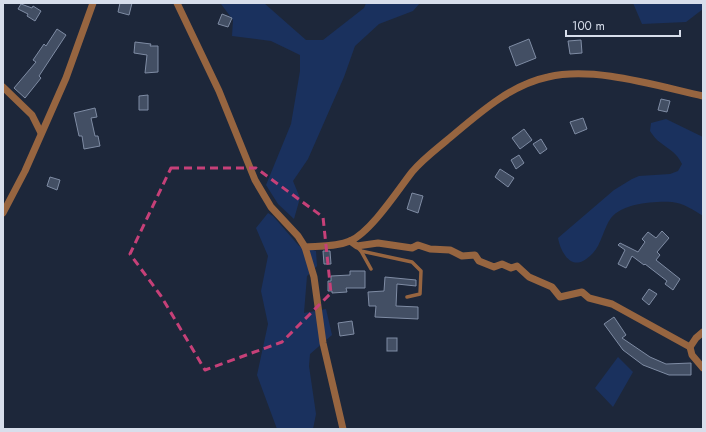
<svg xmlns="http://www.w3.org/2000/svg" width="706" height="432" viewBox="0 0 706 432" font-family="Jost,sans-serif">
<rect width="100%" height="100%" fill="#1d273a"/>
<g fill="#1a315e">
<polygon points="223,3 264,3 306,40 323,40 364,8 366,3 420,3 413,11 379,24 355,46 344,77 308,159 293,181 300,198 294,219 278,204 266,185 291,124 300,71 300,55 271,41 232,36 233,20 221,4"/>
<polygon points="633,3 703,3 703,9 686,22 642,24"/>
<path d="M666,119L703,137V216C694,210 683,203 672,202C654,201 623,203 611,218C604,227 601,245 593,253C590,256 587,259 583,261C569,268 560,250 558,238L614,190L632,179L639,176L670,174L678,171L682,164C676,152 671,151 661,143C656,140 653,135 650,131L651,123Z"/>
<polygon points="268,213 273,216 299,246 316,251 317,266 307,276 304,313 326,309 332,335 310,354 309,366 316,414 313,429 277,429 257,375 268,324 261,291 268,256 256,228"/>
<polygon points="618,357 633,372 613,407 595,388"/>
</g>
<g fill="#434f64" stroke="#7f8ca4">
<polygon points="120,3 132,3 129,15 118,12"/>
<polygon points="21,4 32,8 33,6 41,11 35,21 27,16 28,14 18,9"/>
<polygon points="222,14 232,18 228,27 218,24"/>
<polygon points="57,29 66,35 39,76 41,78 25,98 14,88 36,62 33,60 44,44 46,46"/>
<polygon points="529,39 536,58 516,66 509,47"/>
<polygon points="581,40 582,53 570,54 568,41"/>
<polygon points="135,42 151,44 150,46 158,46 158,72 145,73 147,55 134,53"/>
<polygon points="148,95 148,110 139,110 139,96"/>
<polygon points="661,99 670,101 667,112 658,110"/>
<polygon points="95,108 97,117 91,118 95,136 98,136 100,146 84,149 82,136 79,136 74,113"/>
<polygon points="583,118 587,129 575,134 570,122"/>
<polygon points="524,129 532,140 520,149 512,138"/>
<polygon points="541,139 547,149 540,154 533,144"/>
<polygon points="519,155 524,163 516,169 511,160"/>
<polygon points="500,169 514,178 508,187 495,177"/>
<polygon points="50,177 60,180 57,190 47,186"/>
<polygon points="412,193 423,196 418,213 407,209"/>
<polygon points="662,231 669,238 657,252 660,255 656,260 680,279 673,290 665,284 667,281 645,264 644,265 632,256 626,268 618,264 625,250 618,245 620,243 638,252 645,242 642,239 648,232 656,238"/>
<polygon points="323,251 330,251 331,264 324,264"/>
<polygon points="350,271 365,271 365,288 346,288 347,292 332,293 332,291 328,291 328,281 331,281 331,276 350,275"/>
<polygon points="385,277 416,280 416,286 397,284 396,306 418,307 418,319 375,317 376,306 369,306 368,292 384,291"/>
<polygon points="649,289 657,294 649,305 642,299"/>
<polygon points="614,317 626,335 622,338 650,357 666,364 691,363 691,375 669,375 643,365 623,350 604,324"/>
<polygon points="352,321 354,334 340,336 338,323"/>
<rect x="387" y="338" width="10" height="13"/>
</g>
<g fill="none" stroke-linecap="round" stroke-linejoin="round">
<g stroke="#976540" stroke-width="3.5">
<polyline points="357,247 361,251 412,262 421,271 420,294 407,297"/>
<polyline points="361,251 371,269"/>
</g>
<g stroke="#976540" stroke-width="7">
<polyline points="177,3 219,91 255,180 271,207 298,236 305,247 314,277 323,343 343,429"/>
<polyline points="3,87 32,115 41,133"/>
<polyline points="3,213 25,171 66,78 93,3"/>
<polyline points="350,241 357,246 378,243 412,248 418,245 430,249 450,250 462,256 475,255 479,261 494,267 502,264 511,268 517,266 529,277 552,287 560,297 582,292 589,298 612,304 690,347"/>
<path d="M305,247C320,246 336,247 350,241C371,232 398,190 412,172C422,160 434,151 446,141C476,116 509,85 548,77C594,66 657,86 703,96"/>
<polyline points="703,332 696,338 690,347 692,355 703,368"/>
</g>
</g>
<path fill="none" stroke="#c64078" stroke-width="3" stroke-dasharray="8 5" stroke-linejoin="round" d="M171,168H256L323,217L331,293L282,342L205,370L161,296L130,254Z"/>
<rect width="706" height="432" fill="none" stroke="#d7deeb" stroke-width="8"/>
<path d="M566 30v6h114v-6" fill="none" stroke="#d7deeb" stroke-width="2"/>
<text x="572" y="30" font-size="12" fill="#d7deeb" stroke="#1d273a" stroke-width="3" paint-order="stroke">100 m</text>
</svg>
